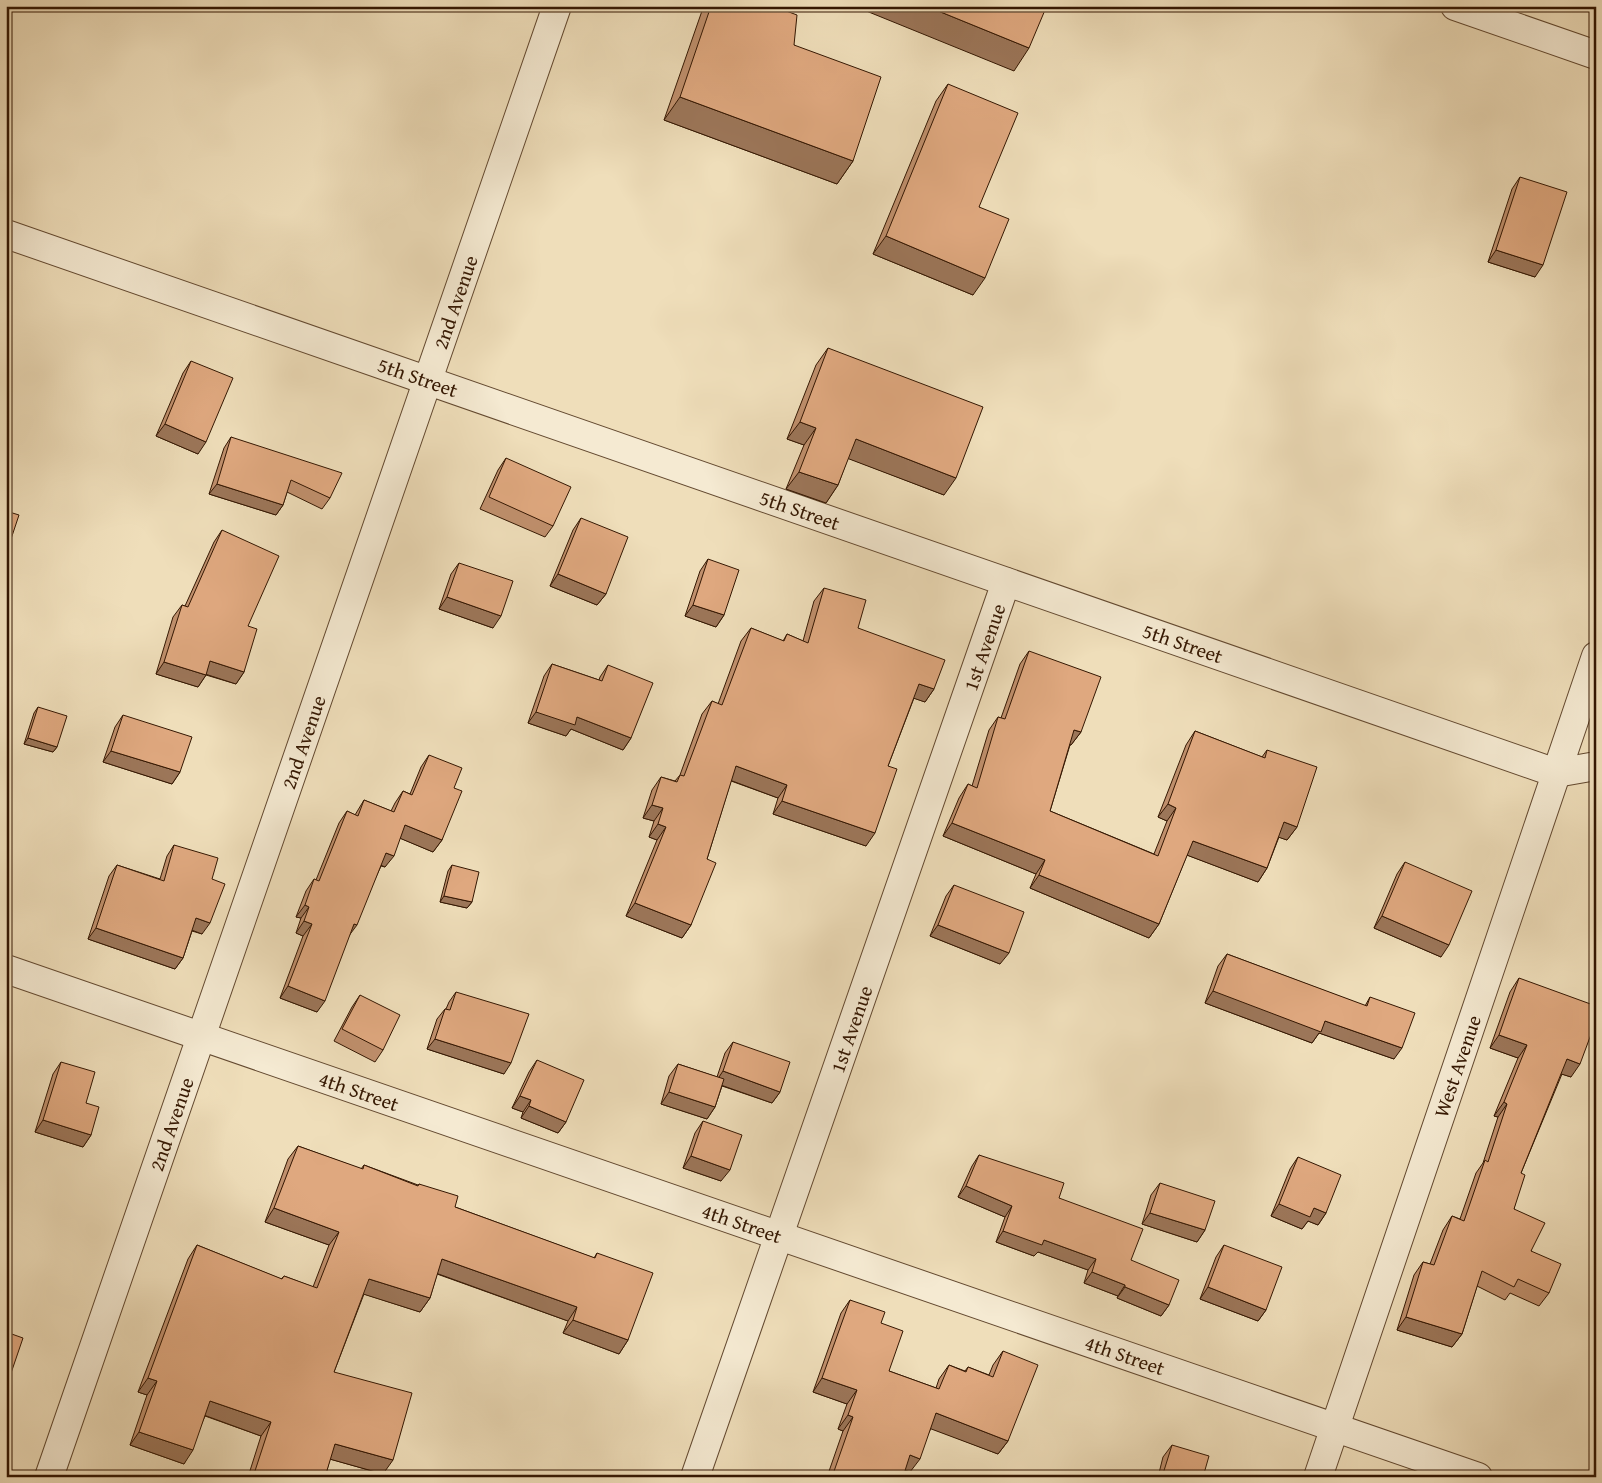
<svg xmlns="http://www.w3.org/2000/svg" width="1602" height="1483" viewBox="0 0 1602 1483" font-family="'Gentium Book Plus',serif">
<rect width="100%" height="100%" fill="#efdeba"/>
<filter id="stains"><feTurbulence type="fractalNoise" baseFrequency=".004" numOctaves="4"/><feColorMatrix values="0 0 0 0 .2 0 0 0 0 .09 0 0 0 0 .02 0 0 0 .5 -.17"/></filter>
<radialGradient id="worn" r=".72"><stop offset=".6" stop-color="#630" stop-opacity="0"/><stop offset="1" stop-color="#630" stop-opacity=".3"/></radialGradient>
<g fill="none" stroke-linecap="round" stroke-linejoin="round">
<defs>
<g id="street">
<polyline points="1455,6 1596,55"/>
<polyline points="6,234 1556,773 1596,766"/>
<polyline points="6,969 1478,1477"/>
<polyline points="49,1477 557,6"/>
<polyline points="695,1477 1006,582"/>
<polyline points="1318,1477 1596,656"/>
</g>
</defs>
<use href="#street" stroke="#634930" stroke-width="30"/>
<use href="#street" stroke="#f5ead2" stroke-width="28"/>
</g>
<g fill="#c0906d" stroke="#341702">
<polygon points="704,6 773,6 794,45 853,161 837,184 664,120 703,8"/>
<polygon points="948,84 979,207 973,295 873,254 936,101"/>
<polygon points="1520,177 1535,277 1488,262 1512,189"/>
<polygon points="828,348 944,495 848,458 838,485 826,503 786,489 804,445 787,439 816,365"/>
<polygon points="191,361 198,454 156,436 183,373"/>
<polygon points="231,437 330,498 322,509 287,492 283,505 276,515 209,494 224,448"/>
<polygon points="506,458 553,526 545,537 480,509 498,470"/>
<polygon points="581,518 606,594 597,605 550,586 573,530"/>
<polygon points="222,530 248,626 244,672 236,684 206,675 198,687 156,674 173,617 182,605 185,606 214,542"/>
<polygon points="708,559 724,615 716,627 685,616 700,571"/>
<polygon points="459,563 493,628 439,609 451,574"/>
<polygon points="824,588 858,628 934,689 925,702 914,698 888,766 866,846 773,814 778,798 731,781 707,859 691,925 682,938 626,916 657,840 649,837 654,821 643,818 652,790 661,777 675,781 680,775 702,714 712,701 718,704 741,641 751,628 783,641 787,634 803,641 814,601"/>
<polygon points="1029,651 1081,732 1071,745 1070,745 1050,811 1154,854 1167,821 1158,817 1186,745 1195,731 1262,757 1267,750 1297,827 1287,840 1279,837 1267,868 1258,882 1187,855 1159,924 1149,938 1030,888 1036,874 943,836 959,798 968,784 972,786 989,730 998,717 1001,718 1020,664"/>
<polygon points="552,664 599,680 600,677 608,665 631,738 623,750 571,729 566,736 528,723 544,676"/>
<polygon points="38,707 57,747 53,752 24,744 34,713"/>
<polygon points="123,715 180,772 172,784 103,762 115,727"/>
<polygon points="429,755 454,788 442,840 433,852 400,838 385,867 381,866 349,936 317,1012 280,998 303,936 296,933 301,918 296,917 306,891 314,879 316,880 339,823 347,811 355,815 364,800 391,811 395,803 403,791 410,794 421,767"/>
<polygon points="174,845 212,879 202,934 192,931 183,958 175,969 88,939 109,876 117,865 160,879 167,856"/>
<polygon points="1405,862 1441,957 1374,928 1397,874"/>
<polygon points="452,865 472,902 467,908 440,902 448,871"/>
<polygon points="954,885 1000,964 930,936 946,896"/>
<polygon points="1227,954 1365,1006 1370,997 1394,1059 1319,1033 1312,1043 1205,1003 1218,966"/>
<polygon points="1519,978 1571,1077 1562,1074 1521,1173 1514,1209 1549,1293 1539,1306 1510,1293 1505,1300 1477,1286 1462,1334 1452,1347 1397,1330 1414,1275 1423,1262 1430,1264 1443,1230 1452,1216 1460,1219 1476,1173 1483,1163 1498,1117 1494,1116 1518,1058 1490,1048 1510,992"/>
<polygon points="456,992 504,1074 427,1049 437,1019 445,1009 446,1009 449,1002"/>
<polygon points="360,995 383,1050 375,1062 334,1041 352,1007"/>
<polygon points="733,1042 780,1092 772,1103 722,1086 715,1107 707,1119 661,1104 669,1076 678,1064 717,1077 725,1053"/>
<polygon points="537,1060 566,1122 558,1133 521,1118 523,1112 512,1108 529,1072"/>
<polygon points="61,1062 86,1103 91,1135 83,1147 35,1132 53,1074"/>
<polygon points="703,1121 721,1181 683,1168 695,1133"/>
<polygon points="298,1146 361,1169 364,1165 418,1185 419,1184 455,1207 594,1258 597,1253 628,1340 619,1354 563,1333 568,1321 437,1274 430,1298 420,1312 364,1294 334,1372 383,1474 330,1459 325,1477 248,1477 261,1436 205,1416 184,1464 130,1445 147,1395 138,1392 188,1259 197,1245 281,1279 284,1276 313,1287 329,1245 265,1222 288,1159"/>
<polygon points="979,1155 1059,1198 1131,1260 1169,1305 1161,1316 1117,1298 1118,1296 1084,1283 1088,1270 1038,1252 1034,1256 996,1242 1005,1217 958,1197 972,1166"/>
<polygon points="1298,1157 1326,1213 1318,1225 1308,1221 1302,1229 1271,1216 1290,1169"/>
<polygon points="1160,1183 1205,1230 1197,1242 1142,1224 1151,1195"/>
<polygon points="1224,1245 1266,1310 1258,1321 1200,1299 1216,1257"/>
<polygon points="850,1300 881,1323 889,1371 936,1388 939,1379 949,1365 965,1371 968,1367 989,1375 993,1365 1003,1351 1008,1441 998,1454 931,1428 910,1472 905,1471 903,1477 827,1477 843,1431 838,1429 847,1404 813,1392 841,1313"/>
<polygon points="1172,1445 1203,1477 1158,1477 1163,1457"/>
</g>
<g fill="#9c7659" stroke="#341702">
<polygon points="854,6 926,6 1029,48 1014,71"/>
<polygon points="680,97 853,161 837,184 664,120"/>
<polygon points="886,236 985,278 973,295 873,254"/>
<polygon points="1496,250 1543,265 1535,277 1488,262"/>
<polygon points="800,422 816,428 804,445 787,439"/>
<polygon points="165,424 206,442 198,454 156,436"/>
<polygon points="856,439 956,478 944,495 844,457"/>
<polygon points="799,472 838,485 826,503 786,489"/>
<polygon points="217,484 283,505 276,515 209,494"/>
<polygon points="6,538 11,539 7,545 6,545"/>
<polygon points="558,574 606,594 597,605 550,586"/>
<polygon points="447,597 501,616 493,628 439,609"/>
<polygon points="693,605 724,615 716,627 685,616"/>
<polygon points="210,661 244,672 236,684 202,673"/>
<polygon points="164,662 206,675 198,687 156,674"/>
<polygon points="919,684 934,689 925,702 910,697"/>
<polygon points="536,712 577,717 631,738 623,750 571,729 566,736 528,723"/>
<polygon points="1074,730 1081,732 1071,745 1065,743"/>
<polygon points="28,738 57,747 53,752 24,744"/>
<polygon points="111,751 180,772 172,784 103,762"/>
<polygon points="736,766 787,785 778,798 727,779"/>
<polygon points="782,801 875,833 866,846 773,814"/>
<polygon points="1168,804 1176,808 1167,821 1158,817"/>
<polygon points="652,805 663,808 654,821 643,818"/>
<polygon points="1284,822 1297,827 1287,840 1275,836"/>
<polygon points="952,823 1045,860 1036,874 943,836"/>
<polygon points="658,824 666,827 657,840 649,837"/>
<polygon points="405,825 442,840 433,852 397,837"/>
<polygon points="1193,841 1267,868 1258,882 1184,854"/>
<polygon points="386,853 394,856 385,867 378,864"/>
<polygon points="1039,875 1159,924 1149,938 1030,888"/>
<polygon points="444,896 472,902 467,908 440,902"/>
<polygon points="635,903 691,925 682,938 626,916"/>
<polygon points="305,905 309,907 301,918 296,917"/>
<polygon points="1382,916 1449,945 1441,957 1374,928"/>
<polygon points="196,918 210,923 202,934 189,929"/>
<polygon points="304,921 312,924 303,936 296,933"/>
<polygon points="354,924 357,925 348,937"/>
<polygon points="938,925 1009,953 1000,964 930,936"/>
<polygon points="96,928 183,958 175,969 88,939"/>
<polygon points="288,986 325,1001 317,1012 280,998"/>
<polygon points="1213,991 1325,1021 1402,1048 1394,1059 1319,1033 1312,1043 1205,1003"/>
<polygon points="1499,1035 1527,1045 1518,1058 1490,1048"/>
<polygon points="435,1039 511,1063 504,1074 427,1049"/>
<polygon points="1567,1059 1580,1064 1571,1077 1558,1073"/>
<polygon points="723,1071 780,1092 772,1103 715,1083"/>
<polygon points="669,1092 715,1107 707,1119 661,1104"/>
<polygon points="520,1096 531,1100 523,1112 512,1108"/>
<polygon points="1504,1102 1507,1104 1498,1117 1494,1116"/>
<polygon points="529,1106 566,1122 558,1133 521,1118"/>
<polygon points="43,1120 91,1135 83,1147 35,1132"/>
<polygon points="691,1156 730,1170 721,1181 683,1168"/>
<polygon points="966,1186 1012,1206 1005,1217 958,1197"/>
<polygon points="1279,1204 1314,1208 1326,1213 1318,1225 1308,1221 1302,1229 1271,1216"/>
<polygon points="274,1208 339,1232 329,1245 265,1222"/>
<polygon points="1150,1213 1205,1230 1197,1242 1142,1224"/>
<polygon points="1003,1231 1044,1240 1096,1259 1088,1270 1038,1252 1034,1256 996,1242"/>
<polygon points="442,1259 577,1307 568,1321 433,1272"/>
<polygon points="1092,1272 1125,1285 1118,1296 1084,1283"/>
<polygon points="369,1279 430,1298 420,1312 360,1293"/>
<polygon points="1125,1287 1169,1305 1161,1316 1117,1298"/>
<polygon points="1208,1287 1266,1310 1258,1321 1200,1299"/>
<polygon points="1406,1317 1462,1334 1452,1347 1397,1330"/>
<polygon points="573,1320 628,1340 619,1354 563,1333"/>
<polygon points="148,1378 157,1381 147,1395 138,1392"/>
<polygon points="822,1378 857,1390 847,1404 813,1392"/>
<polygon points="210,1401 271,1422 261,1436 201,1414"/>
<polygon points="936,1413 1008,1441 998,1454 926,1427"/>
<polygon points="848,1415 853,1417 843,1431 838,1429"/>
<polygon points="139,1432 193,1450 184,1464 130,1445"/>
<polygon points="335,1444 393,1460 383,1474 326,1458"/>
<polygon points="910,1455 920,1459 910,1472 901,1469"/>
</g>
<g fill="#dfa87f" stroke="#341702">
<polygon points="711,6 773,6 797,15 794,45 881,77 853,161 680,97"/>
<polygon points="926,6 1036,6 1045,10 1029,48"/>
<polygon points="948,84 1018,113 979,207 1009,219 985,278 886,236"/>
<polygon points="1520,177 1567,192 1543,265 1496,250"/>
<polygon points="828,348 983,407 956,478 856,439 838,485 799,472 816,428 800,422"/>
<polygon points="191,361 233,378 206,442 165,424"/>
<polygon points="231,437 342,473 330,498 291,480 283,505 217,484"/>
<polygon points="506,458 571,487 553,526 489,497"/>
<polygon points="6,511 19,515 11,539 6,538"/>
<polygon points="581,518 628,537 606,594 558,574"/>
<polygon points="222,530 279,556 248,626 257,629 244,672 210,661 206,675 164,662 182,605 188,607"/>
<polygon points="708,559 739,570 724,615 693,605"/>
<polygon points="459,563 513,581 501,616 447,597"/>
<polygon points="824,588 866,600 858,628 945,660 934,689 919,684 888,766 897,769 875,833 782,801 787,785 736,766 707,859 716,863 691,925 635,903 666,827 658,824 663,808 652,805 661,777 677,782 680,775 684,776 712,701 722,705 751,628 784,641 787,634 808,643"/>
<polygon points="1029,651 1101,677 1081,732 1074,730 1050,811 1158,856 1176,808 1168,804 1195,731 1265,758 1267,750 1317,767 1297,827 1284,822 1267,868 1193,841 1159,924 1039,875 1045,860 952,823 968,784 977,788 998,717 1005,719"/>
<polygon points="552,664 602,681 608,665 653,683 631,738 577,717 575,725 536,712"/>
<polygon points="38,707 67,716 57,747 28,738"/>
<polygon points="123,715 192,737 180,772 111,751"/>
<polygon points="429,755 462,768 454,788 462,791 442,840 405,825 394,856 386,853 357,925 354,924 325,1001 288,986 312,924 304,921 309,907 305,905 314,879 319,881 347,811 358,816 364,800 394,812 403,791 412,795"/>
<polygon points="174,845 218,858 212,879 225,884 210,923 196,918 183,958 96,928 117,865 164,881"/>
<polygon points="1405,862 1472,891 1449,945 1382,916"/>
<polygon points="452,865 479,872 472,902 444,896"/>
<polygon points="954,885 1024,912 1009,953 938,925"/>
<polygon points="1227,954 1367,1006 1370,997 1415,1013 1402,1048 1325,1021 1321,1032 1213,991"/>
<polygon points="1519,978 1596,1006 1596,1021 1580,1064 1567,1059 1521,1173 1525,1175 1514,1209 1545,1223 1531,1251 1561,1264 1549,1293 1518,1279 1514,1287 1482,1271 1462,1334 1406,1317 1423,1262 1434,1265 1452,1216 1464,1221 1485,1160 1488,1162 1507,1104 1504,1102 1527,1045 1499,1035"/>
<polygon points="456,992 529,1014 511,1063 435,1039 445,1009 450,1010"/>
<polygon points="360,995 400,1015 383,1050 342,1029"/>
<polygon points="733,1042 790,1062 780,1092 723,1071"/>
<polygon points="537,1060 584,1080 566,1122 529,1106 531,1100 520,1096"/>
<polygon points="61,1062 95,1072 86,1103 99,1107 91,1135 43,1120"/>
<polygon points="678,1064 724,1079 715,1107 669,1092"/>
<polygon points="703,1121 742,1135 730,1170 691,1156"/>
<polygon points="298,1146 363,1169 364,1165 418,1186 419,1184 458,1196 455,1207 595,1258 597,1253 653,1273 628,1340 573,1320 577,1307 442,1259 430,1298 369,1279 334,1372 412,1393 393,1460 335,1444 325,1477 253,1477 271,1422 210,1401 193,1450 139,1432 157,1381 148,1378 197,1245 282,1279 284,1276 317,1288 339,1232 274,1208"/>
<polygon points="979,1155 1064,1183 1059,1198 1143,1229 1131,1260 1179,1280 1169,1305 1125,1287 1125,1285 1092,1272 1096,1259 1044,1240 1042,1245 1003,1231 1012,1206 966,1186"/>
<polygon points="1298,1157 1341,1175 1326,1213 1314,1208 1310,1217 1279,1204"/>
<polygon points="1160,1183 1215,1201 1205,1230 1150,1213"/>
<polygon points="1224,1245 1282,1267 1266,1310 1208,1287"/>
<polygon points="850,1300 885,1312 881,1323 903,1331 889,1371 939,1389 949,1365 966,1372 968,1367 993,1377 1003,1351 1038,1365 1008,1441 936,1413 920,1459 910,1455 903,1477 832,1477 853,1417 848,1415 857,1390 822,1378"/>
<polygon points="6,1332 23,1338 9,1379 6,1378"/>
<polygon points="1172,1445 1209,1456 1203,1477 1162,1477"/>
<polygon points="560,1474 570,1477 559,1477"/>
</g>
<g text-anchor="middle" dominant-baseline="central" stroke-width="4" stroke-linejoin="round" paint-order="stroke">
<g font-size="20" fill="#341702" stroke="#f5ead2">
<text transform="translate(455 302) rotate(-71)">2nd Avenue</text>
<text transform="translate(418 377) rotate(19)">5th Street</text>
<text transform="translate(800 510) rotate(19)">5th Street</text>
<text transform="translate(1183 643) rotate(19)">5th Street</text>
<text transform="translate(984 647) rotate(-71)">1st Avenue</text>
<text transform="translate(303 742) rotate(-71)">2nd Avenue</text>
<text transform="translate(851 1029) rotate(-71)">1st Avenue</text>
<text transform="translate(1457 1066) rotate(-71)">West Avenue</text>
<text transform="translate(359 1091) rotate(19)">4th Street</text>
<text transform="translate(171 1124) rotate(-71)">2nd Avenue</text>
<text transform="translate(742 1223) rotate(19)">4th Street</text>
<text transform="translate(1125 1355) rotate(19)">4th Street</text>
</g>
</g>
<rect width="1602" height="1483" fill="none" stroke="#efdeba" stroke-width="25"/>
<rect x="8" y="8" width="1587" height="1468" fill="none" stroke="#341702" stroke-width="2.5"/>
<rect x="12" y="12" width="1577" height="1458" fill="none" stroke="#341702"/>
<rect width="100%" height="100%" filter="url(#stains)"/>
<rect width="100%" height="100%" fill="url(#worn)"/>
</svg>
